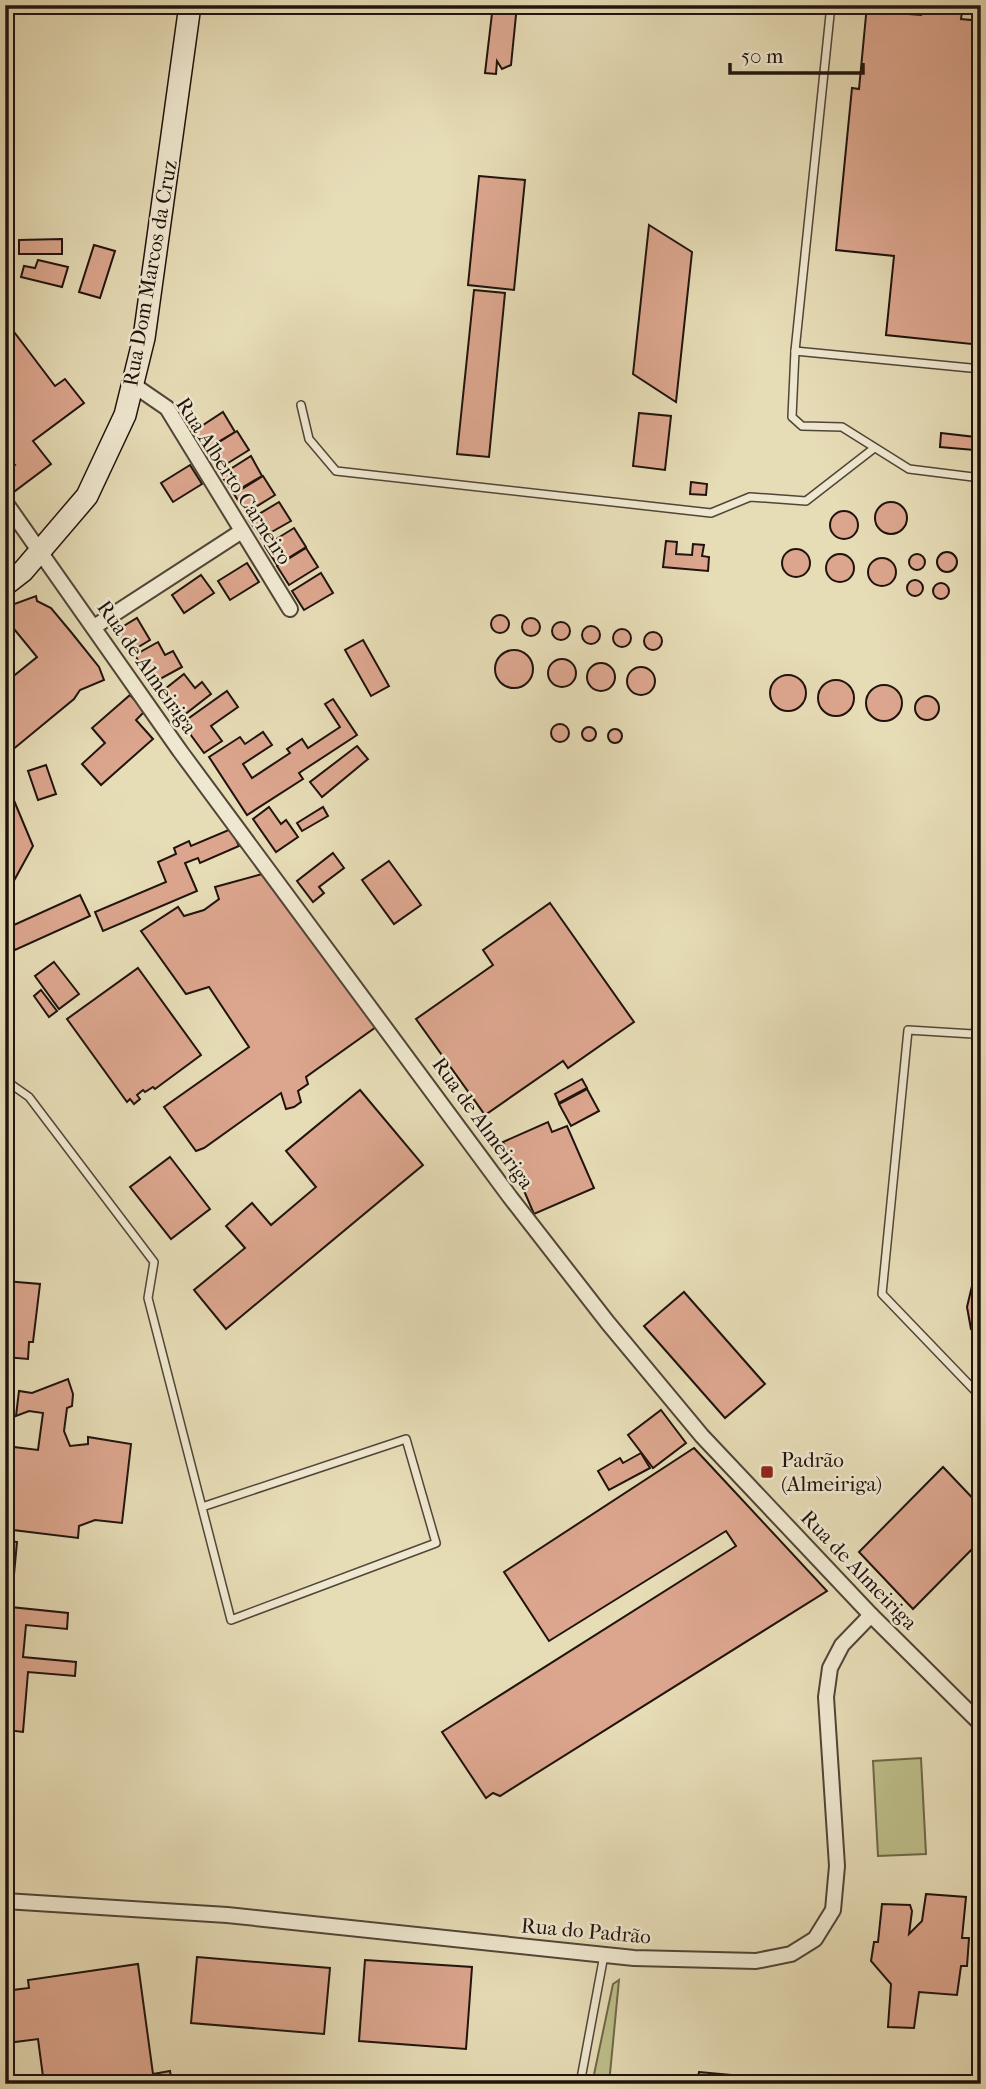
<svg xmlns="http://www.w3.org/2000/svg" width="986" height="2089" viewBox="0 0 986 2089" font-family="'IM FELL French Canon',serif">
<rect width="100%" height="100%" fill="#e6dcb6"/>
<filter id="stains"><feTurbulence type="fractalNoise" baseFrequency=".00286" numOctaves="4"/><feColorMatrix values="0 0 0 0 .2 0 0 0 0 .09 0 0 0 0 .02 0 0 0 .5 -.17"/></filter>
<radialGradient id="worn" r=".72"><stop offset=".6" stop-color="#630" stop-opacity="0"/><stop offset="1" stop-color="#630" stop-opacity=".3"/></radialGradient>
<g fill="#bcbe89" stroke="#6e684b" stroke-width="2">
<polygon points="921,1758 926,1854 878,1856 873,1761"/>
<polygon points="619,1980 609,2084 592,2084 613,1984"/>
</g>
<g fill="#dca68e" stroke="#20130d" stroke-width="2">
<polygon points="493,5 517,5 511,65 502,69 497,61 496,74 485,73"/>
<polygon points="867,5 910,5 909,14 921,15 922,5 963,5 961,19 981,21 981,345 886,335 894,256 836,250 852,88 859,89"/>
<polygon points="479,176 525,180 514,290 468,285"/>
<polygon points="649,225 692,252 676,402 633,374"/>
<polygon points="62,239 62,254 19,254 19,240"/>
<polygon points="94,245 115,251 100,298 79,292"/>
<polygon points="38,260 68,267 62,287 21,277 24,266 35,268"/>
<polygon points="474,290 505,293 489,457 457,454"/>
<polygon points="5,320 55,386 65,379 84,403 33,441 51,464 15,491 5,478 5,472 15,465 5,456"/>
<polygon points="223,412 235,432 206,449 194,431"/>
<polygon points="639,413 671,416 665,470 633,466"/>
<polygon points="237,431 249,450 220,468 208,449"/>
<polygon points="941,433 975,437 974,450 940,447"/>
<polygon points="251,456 262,476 233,493 221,475"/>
<polygon points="190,465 202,484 173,502 161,483"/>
<polygon points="263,476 275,495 246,513 234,494"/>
<polygon points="691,482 707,484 706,495 690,494"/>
<polygon points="279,502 291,521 261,538 249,520"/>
<circle cx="891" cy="518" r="16"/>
<circle cx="844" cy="525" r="14"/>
<polygon points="294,528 306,547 277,565 265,546"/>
<polygon points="666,541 677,542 676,554 692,555 693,544 704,545 702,556 709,557 708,571 663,567"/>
<polygon points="306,548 318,567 289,585 277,566"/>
<circle cx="796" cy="563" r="14"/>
<circle cx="947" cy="562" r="10"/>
<circle cx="917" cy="562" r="8"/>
<circle cx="840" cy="568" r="14"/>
<circle cx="882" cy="572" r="14"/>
<polygon points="247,563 259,582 230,600 218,581"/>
<polygon points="321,573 333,593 304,610 292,591"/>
<polygon points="201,575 214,593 184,613 172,595"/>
<circle cx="915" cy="588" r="8"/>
<circle cx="941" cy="591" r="8"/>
<polygon points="36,596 37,601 51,608 71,632 99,667 104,680 80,690 74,699 5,756 5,683 37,657 14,629 6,607"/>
<circle cx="500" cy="624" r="9"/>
<polygon points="137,618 150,640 130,652 117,630"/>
<circle cx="531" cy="627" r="9"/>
<circle cx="561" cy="631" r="9"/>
<circle cx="591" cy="635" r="9"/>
<circle cx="622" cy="638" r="9"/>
<circle cx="653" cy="641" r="9"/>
<polygon points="363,640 389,686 371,696 345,650"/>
<polygon points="158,642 165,655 173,651 182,667 151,684 135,655"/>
<circle cx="514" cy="669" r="19"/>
<circle cx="562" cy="673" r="14"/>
<circle cx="601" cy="677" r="14"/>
<circle cx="641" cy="681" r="14"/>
<polygon points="184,674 195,688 202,682 211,694 179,719 160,693"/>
<circle cx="788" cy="693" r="18"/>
<circle cx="836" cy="698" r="18"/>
<circle cx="884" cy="703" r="18"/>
<polygon points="227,691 238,707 211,726 222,741 204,753 182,723"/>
<polygon points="130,695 145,711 136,720 153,739 101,785 82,764 105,743 92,728"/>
<circle cx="927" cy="708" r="12"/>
<polygon points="333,699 357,735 299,773 303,779 247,815 209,757 240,737 245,744 263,732 272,745 243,764 252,778 290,753 287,749 302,739 308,748 340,727 325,704"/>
<circle cx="560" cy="733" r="9"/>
<circle cx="589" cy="734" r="7"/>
<circle cx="615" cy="736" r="7"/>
<polygon points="357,746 368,759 322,797 310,782"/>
<polygon points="46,765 56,794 38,800 28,771"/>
<polygon points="5,779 33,846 5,897"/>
<polygon points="269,807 281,824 286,820 298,837 276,852 253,819"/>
<polygon points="323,807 328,816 302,831 297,823"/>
<polygon points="231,829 239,846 200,863 198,858 185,863 197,891 103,931 95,912 166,882 158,862 176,854 174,848 189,841 191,846"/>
<polygon points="333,853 344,868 319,887 324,893 313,902 297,881"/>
<polygon points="389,861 421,905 394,924 362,880"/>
<polygon points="266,873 376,1027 306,1077 308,1084 298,1091 301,1102 294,1107 286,1109 281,1093 204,1148 196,1151 164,1107 249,1047 209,987 186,994 141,931 178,907 184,916 204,910 219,899 215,887"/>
<polygon points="80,895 90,916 15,950 5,929"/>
<polygon points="550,903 634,1022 568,1068 563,1061 485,1115 416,1019 493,965 483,950"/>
<polygon points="54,962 79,994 59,1009 35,976"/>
<polygon points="138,968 201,1055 155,1089 153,1087 145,1092 143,1090 137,1095 140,1099 134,1104 130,1099 127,1102 67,1019"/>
<polygon points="41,990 57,1011 49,1017 34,996"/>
<polygon points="582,1079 587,1088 559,1103 555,1094"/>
<polygon points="587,1089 599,1111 571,1126 559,1104"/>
<polygon points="360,1090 423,1165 226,1329 194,1290 245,1248 226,1226 252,1203 271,1225 316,1187 286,1151"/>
<polygon points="548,1122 552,1132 567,1126 594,1188 534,1214 503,1142"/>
<polygon points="170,1157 210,1209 171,1239 130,1187"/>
<polygon points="981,1275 981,1341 971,1329 967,1307 972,1286"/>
<polygon points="5,1281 40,1284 33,1342 29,1342 28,1359 5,1357"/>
<polygon points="684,1292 765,1384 725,1418 644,1326"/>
<polygon points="68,1379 73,1394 72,1406 67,1408 64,1431 70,1446 88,1444 88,1437 131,1444 122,1523 95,1520 79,1526 78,1538 5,1529 5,1446 38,1450 43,1413 29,1411 16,1416 19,1391 32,1393"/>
<polygon points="661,1410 686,1443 653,1468 628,1435"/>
<polygon points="694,1448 827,1591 500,1796 493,1793 486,1798 442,1732 736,1546 726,1531 549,1641 504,1572"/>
<polygon points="641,1453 650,1468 609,1490 598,1471 620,1458 623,1463"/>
<polygon points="943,1467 981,1507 981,1540 913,1609 859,1552"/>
<polygon points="5,1540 17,1542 11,1607 68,1613 67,1629 26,1625 23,1657 76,1662 75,1676 28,1672 23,1732 7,1730 5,1745"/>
<polygon points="926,1894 966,1897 962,1938 969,1938 967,1966 961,1966 957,1995 919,1992 914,2028 888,2027 891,1984 871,1961 874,1942 878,1942 882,1904 910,1905 912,1911 909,1934 922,1921"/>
<polygon points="197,1957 330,1968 324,2034 191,2023"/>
<polygon points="365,1960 472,1967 466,2049 359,2041"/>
<polygon points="138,1964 153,2074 170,2071 172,2084 44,2084 38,2039 7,2043 5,1991 29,1988 28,1980"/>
<polygon points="699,2072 786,2080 785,2084 631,2084 632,2081 653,2082 652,2078 697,2082"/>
</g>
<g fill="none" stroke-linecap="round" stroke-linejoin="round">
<defs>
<g id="lane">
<polyline points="831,5 795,351 792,417 802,426 842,427 909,469 981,478"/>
<polyline points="795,351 981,369"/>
<polyline points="301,405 309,439 336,471 711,513 750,497 806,501 873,449"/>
<polyline points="981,1023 973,1034 908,1030 882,1294 981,1397"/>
<polyline points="5,1080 29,1097 154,1262 148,1298 231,1620 436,1543 406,1439 202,1507"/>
<polyline points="580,2084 604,1955"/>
</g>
<g id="street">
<polyline points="132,384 167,408 290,609"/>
<polyline points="5,502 180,751 510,1197 608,1323 702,1436 871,1615 981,1724"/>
<polyline points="94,627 242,531"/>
<polyline points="5,1901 227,1915 634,1958 756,1961 791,1954 815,1939 833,1910 837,1866 826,1697 830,1668 842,1645 871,1615"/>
</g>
<polyline id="secondary" points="5,585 23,571 87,496 125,415 144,338 190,5"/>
</defs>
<use href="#lane" stroke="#524537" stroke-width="10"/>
<use href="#street" stroke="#524537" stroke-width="18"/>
<use href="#secondary" stroke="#20130d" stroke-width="24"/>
<use href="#lane" stroke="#efe8d0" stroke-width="7"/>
<use href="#street" stroke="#efe8d0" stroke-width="14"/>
<use href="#secondary" stroke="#efe8d0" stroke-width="21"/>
</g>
<rect fill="#8f2418" stroke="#efe8d0" stroke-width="2.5" x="760" y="1465" width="14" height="14" rx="3.5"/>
<g text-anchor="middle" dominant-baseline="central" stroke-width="5" stroke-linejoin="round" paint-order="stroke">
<g font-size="21" fill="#20130d" stroke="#efe8d0">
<text transform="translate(150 273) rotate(-80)">Rua Dom Marcos da Cruz</text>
<text transform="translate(234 481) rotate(57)">Rua Alberto Carneiro</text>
<text transform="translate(147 667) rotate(55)">Rua de Almeiriga</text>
<text transform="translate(483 1123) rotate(54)">Rua de Almeiriga</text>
<text transform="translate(859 1570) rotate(46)">Rua de Almeiriga</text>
<text transform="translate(586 1931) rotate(5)">Rua do Padrão</text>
</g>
<g font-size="21" fill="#20130d" stroke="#efe8d0" text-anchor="start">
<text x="781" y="1460">Padrão<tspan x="781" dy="24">(Almeiriga)</tspan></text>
</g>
</g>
<rect width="986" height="2089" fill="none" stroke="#e6dcb6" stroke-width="28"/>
<rect x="7" y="7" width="972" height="2075" fill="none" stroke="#20130d" stroke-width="3.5"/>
<rect x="14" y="14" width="958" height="2061" fill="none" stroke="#20130d" stroke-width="2"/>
<path d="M730 63v10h133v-10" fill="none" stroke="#20130d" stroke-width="3.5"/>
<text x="741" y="63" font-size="21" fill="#20130d" stroke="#efe8d0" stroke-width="5" paint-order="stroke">50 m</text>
<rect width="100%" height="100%" filter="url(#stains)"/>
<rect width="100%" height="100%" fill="url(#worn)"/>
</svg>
